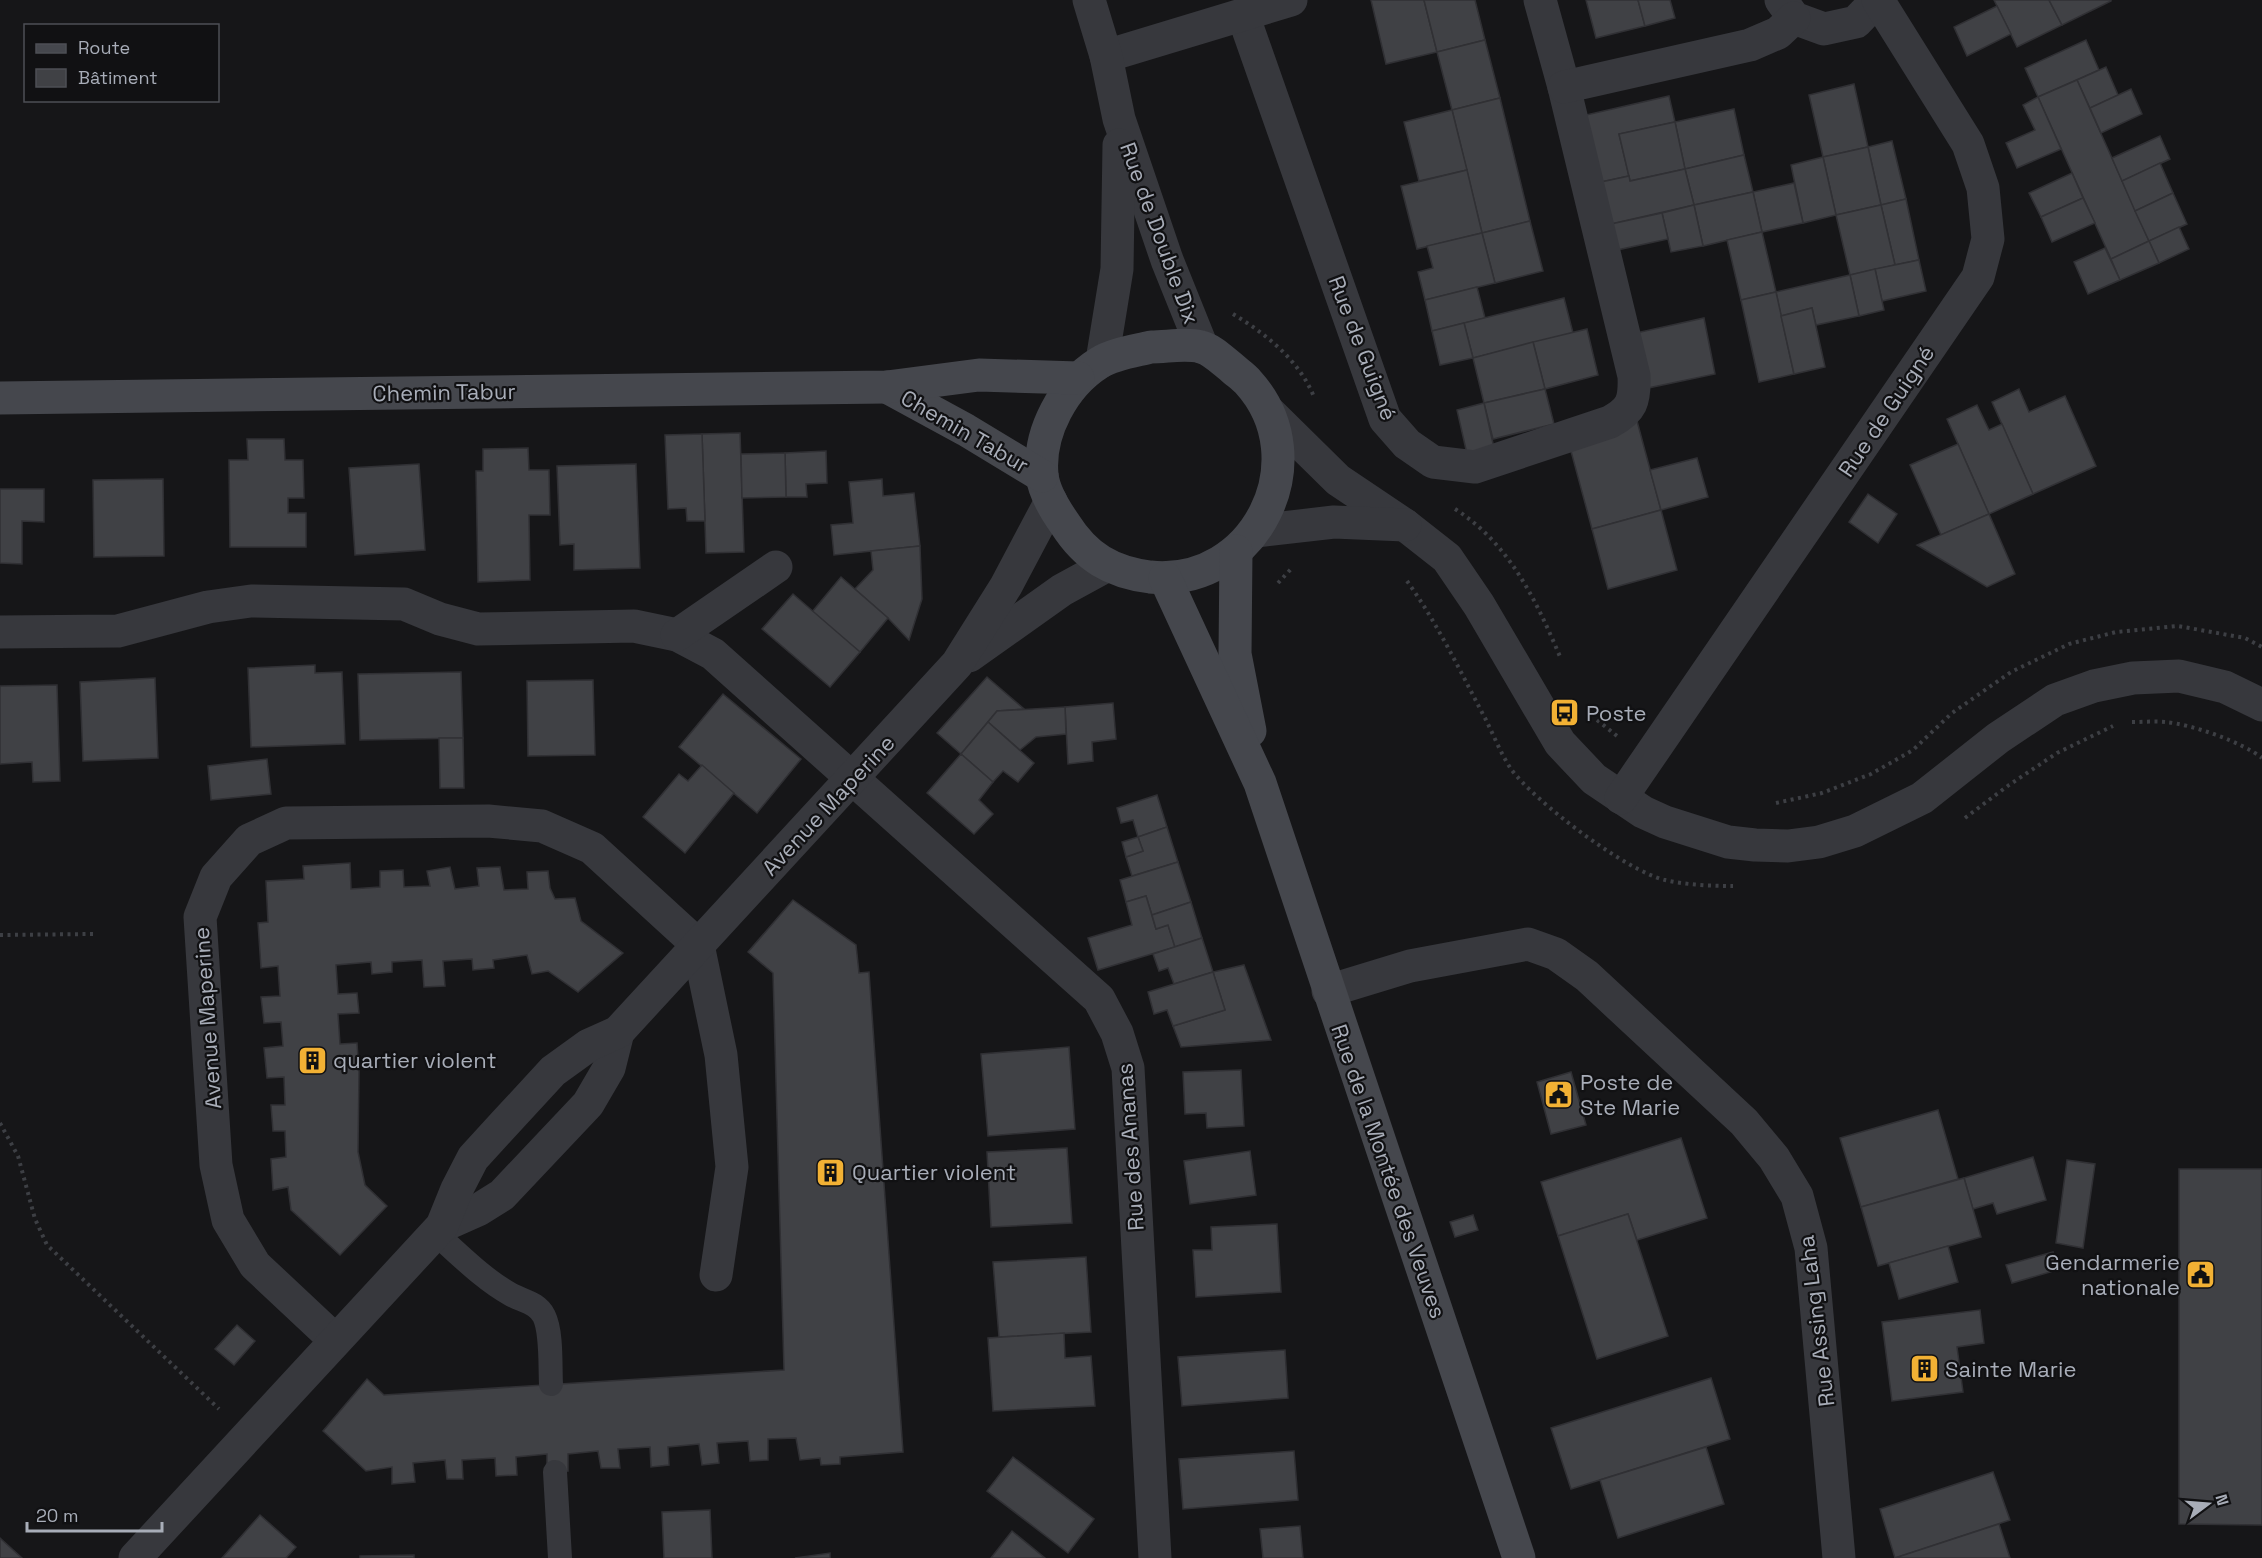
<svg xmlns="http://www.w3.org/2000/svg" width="2262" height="1558" viewBox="0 0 2262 1558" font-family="'Space Grotesk',sans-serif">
<rect width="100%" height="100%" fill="#161618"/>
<g fill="#404145" stroke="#303034" stroke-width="1.5">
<polygon points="1371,0 1424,0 1437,52 1386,64"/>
<polygon points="1424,0 1475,0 1485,40 1437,52"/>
<polygon points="1586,0 1638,0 1645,26 1596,38"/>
<polygon points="1638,0 1670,0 1675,18 1645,26"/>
<polygon points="1994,0 2049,0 2062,25 2017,47"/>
<polygon points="2049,0 2111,0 2111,1 2062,25"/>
<polygon points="1997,6 2011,34 1967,56 1954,27"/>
<polygon points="1485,40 1500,98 1452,110 1437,52"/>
<polygon points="2086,40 2099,70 2038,97 2025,68"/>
<polygon points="2106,67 2118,95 2090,108 2077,80"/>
<polygon points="2077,80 2149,241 2111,259 2038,97"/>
<polygon points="1854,84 1868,147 1823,157 1809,95"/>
<polygon points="2131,89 2142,114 2101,133 2090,108"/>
<polygon points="1669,96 1675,122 1619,134 1629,176 1601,182 1586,115"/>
<polygon points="2038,97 2061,149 2017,168 2006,143 2035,130 2023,105"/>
<polygon points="1500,98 1530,221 1482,233 1452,110"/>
<polygon points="1734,109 1744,155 1685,169 1675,122"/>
<polygon points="1452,110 1467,170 1419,181 1404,122"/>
<polygon points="1675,122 1685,169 1630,181 1619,134"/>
<polygon points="2160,136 2170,159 2122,181 2112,158"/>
<polygon points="1892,141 1906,199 1881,205 1868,147"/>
<polygon points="1868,147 1881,205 1836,215 1823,157"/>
<polygon points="1744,155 1753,192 1694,205 1685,169"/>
<polygon points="1823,157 1836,215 1803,223 1791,165"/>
<polygon points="2160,163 2173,193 2135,211 2122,181"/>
<polygon points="1685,169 1694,205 1611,224 1601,182 1629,176 1630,181"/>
<polygon points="1467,170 1482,233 1417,249 1401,186"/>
<polygon points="2072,173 2083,198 2041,217 2029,193"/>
<polygon points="1794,183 1803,223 1762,232 1753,192"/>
<polygon points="1753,192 1762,232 1703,246 1694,205"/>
<polygon points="2173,193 2187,224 2149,241 2135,211"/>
<polygon points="2083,198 2095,223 2052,242 2041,217"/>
<polygon points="1906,199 1919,260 1895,265 1881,205"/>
<polygon points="1694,205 1703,246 1671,252 1662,213"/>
<polygon points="1881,205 1895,265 1850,275 1836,215"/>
<polygon points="1662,213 1668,239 1617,250 1611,224"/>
<polygon points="1530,221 1543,271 1495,283 1482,233"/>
<polygon points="2179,227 2189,249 2159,263 2149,241"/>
<polygon points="1762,232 1776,292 1741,300 1727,240"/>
<polygon points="1482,233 1495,283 1425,300 1418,272 1433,268 1427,246"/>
<polygon points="2149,241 2159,263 2120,280 2111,259"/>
<polygon points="2105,248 2120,280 2088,294 2074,262"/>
<polygon points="1919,260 1926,291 1882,301 1875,269"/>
<polygon points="1875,269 1884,310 1859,316 1850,275"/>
<polygon points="1850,275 1859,316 1816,325 1812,308 1781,316 1776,292"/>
<polygon points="1477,287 1485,318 1432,331 1425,300"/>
<polygon points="1776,292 1794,374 1759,382 1741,300"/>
<polygon points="1564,298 1573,333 1473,358 1464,323"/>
<polygon points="1812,308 1825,367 1794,374 1781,316"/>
<polygon points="1704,318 1715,374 1648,388 1636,333"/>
<polygon points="1464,323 1473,358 1440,365 1432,331"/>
<polygon points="1587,329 1598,375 1545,389 1533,342"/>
<polygon points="1533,342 1545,389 1484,403 1473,358"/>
<polygon points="1545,389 1554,424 1493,439 1484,403"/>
<polygon points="2019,389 2029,412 2065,396 2096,466 2033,494 1992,402"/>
<polygon points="1484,403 1494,448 1467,454 1457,410"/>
<polygon points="1977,405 1989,430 2002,424 2033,494 1989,514 1947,419"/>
<polygon points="1637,421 1661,510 1592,529 1568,440"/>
<polygon points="740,433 744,552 706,553 702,434"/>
<polygon points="702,434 705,521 687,521 686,508 668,509 665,435"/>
<polygon points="247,439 284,439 285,460 303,460 304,498 288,498 288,513 306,513 306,547 230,547 229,460 248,460"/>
<polygon points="1958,444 1989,514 1941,535 1910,465"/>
<polygon points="528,448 529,470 549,470 550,515 529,515 530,580 478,582 476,471 483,471 483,449"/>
<polygon points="826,451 827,483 806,484 807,497 786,497 785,453"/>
<polygon points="785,453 786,497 742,498 741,454"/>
<polygon points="1697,458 1708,497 1661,510 1650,470"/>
<polygon points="419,464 425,550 355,555 349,468"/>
<polygon points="636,464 640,568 574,570 574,544 560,545 557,466"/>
<polygon points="163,479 164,556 94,557 93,480"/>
<polygon points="882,479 883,496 914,493 920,546 834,555 831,525 853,523 849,482"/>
<polygon points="0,489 44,489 44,522 22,521 22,564 0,563"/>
<polygon points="1868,494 1897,514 1878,543 1849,522"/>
<polygon points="1661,510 1677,570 1608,589 1592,529"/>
<polygon points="1989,514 2015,574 1987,587 1917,545"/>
<polygon points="920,546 922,599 909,640 888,618 855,589 873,570 871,551"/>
<polygon points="841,577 888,618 860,652 812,612"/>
<polygon points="793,594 860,652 830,687 762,629"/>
<polygon points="315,665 315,673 342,672 345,744 251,747 248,668"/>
<polygon points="461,672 463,738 360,740 358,674"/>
<polygon points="987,677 1024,709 997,711 961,754 937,733"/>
<polygon points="155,678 158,758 83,761 80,682"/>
<polygon points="593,680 595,755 528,756 527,681"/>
<polygon points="57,685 60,781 33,782 32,762 0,764 0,686"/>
<polygon points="723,694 801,759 757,813 679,747"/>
<polygon points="1113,703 1116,739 1092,742 1093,761 1068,764 1065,707"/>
<polygon points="1065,707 1066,734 1036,737 1020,750 988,722 997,711"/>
<polygon points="988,722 1034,763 1018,782 1003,771 993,782 961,754"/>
<polygon points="439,738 463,738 464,788 440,788"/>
<polygon points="961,754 993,782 979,800 993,814 974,834 927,793"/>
<polygon points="267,759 271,794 211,800 208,766"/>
<polygon points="702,765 734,793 685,853 643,817 679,774 688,781"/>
<polygon points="1157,795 1167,827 1138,837 1133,820 1121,823 1117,808"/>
<polygon points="1167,827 1178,862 1132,876 1126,857 1143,851 1138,837"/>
<polygon points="1138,837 1143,851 1126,857 1122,842"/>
<polygon points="1178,862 1191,902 1152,915 1146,896 1126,902 1120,880"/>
<polygon points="350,863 351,889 380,887 380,871 403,870 404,887 430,886 427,871 450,867 455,889 479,886 477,868 500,867 504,890 528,889 527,872 548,871 550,888 555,899 575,898 581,921 623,953 578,992 548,971 532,974 527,955 493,960 494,968 473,970 472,959 443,961 445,986 424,987 422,960 392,962 392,972 372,974 371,962 336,965 338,994 357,993 359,1013 338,1014 340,1044 357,1043 359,1072 358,1152 365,1185 387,1206 340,1255 291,1210 288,1187 273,1190 271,1159 286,1157 285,1131 273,1131 271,1105 285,1105 284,1077 267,1078 264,1048 283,1046 281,1022 264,1023 261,997 280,996 278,966 261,968 258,923 268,922 266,881 304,879 303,866"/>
<polygon points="1146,896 1156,929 1168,925 1175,947 1098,970 1088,938 1132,925 1126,902"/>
<polygon points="793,900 856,945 859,973 869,972 903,1452 840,1457 840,1464 821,1465 820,1458 800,1460 796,1438 768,1439 768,1460 750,1461 748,1441 717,1443 719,1463 702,1465 699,1444 668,1447 669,1465 651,1467 650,1447 618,1449 620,1468 601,1468 598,1451 568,1454 568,1471 555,1472 547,1472 547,1454 516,1457 517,1475 496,1476 495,1458 462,1460 463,1479 447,1479 445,1460 413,1463 415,1482 392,1484 392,1467 366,1471 323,1431 367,1379 384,1395 784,1370 773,973 748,952"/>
<polygon points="1191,902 1202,938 1175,947 1168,925 1156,929 1152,915"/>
<polygon points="1202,938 1213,972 1174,984 1168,968 1159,971 1153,954"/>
<polygon points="1244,965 1271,1040 1181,1047 1173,1026 1225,1010 1213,972"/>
<polygon points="1213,972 1225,1010 1173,1026 1167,1010 1154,1014 1148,992"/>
<polygon points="1069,1047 1075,1129 988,1136 981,1054"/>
<polygon points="1241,1070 1244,1126 1207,1128 1206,1113 1185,1114 1183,1072"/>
<polygon points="1571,1072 1586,1125 1551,1134 1537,1082"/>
<polygon points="1938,1110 1958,1179 1861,1207 1840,1138"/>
<polygon points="1681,1138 1707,1218 1637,1240 1628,1214 1558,1236 1541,1182"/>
<polygon points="1067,1148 1072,1223 991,1227 987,1152"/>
<polygon points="1250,1151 1256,1195 1190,1204 1184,1161"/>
<polygon points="2033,1157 2046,1200 1997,1214 1993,1203 1973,1209 1964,1178"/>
<polygon points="2067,1160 2095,1164 2083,1248 2056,1243"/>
<polygon points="2179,1169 2262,1169 2262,1525 2179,1524"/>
<polygon points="1964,1178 1981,1237 1878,1266 1861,1207"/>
<polygon points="1628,1214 1668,1336 1597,1359 1558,1236"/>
<polygon points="1473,1215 1478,1230 1455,1237 1450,1222"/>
<polygon points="1277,1224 1281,1292 1196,1297 1193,1250 1212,1250 1211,1227"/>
<polygon points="1948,1246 1958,1282 1899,1299 1889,1263"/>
<polygon points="2053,1252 2057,1270 2012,1283 2006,1265"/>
<polygon points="1086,1257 1091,1332 999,1337 993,1262"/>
<polygon points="1980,1310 1984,1343 1957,1347 1963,1392 1892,1401 1882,1322"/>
<polygon points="237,1325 255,1341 234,1365 215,1349"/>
<polygon points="1064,1333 1065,1358 1091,1356 1095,1406 993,1411 988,1338"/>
<polygon points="1285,1350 1288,1398 1182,1406 1178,1357"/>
<polygon points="1711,1378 1730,1439 1571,1489 1551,1428"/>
<polygon points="1706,1447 1724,1504 1618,1538 1600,1480"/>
<polygon points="1294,1451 1298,1500 1183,1509 1179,1459"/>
<polygon points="1013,1457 1094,1519 1068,1553 987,1491"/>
<polygon points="1993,1472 2010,1520 1895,1558 1880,1509"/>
<polygon points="710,1510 712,1558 664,1558 662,1512"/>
<polygon points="260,1515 296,1547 286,1558 222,1558"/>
<polygon points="1999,1524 2010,1558 1894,1558 1895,1558"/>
<polygon points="1300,1526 1303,1558 1263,1558 1260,1529"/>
<polygon points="1012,1531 1045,1558 991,1558"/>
<polygon points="0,1538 22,1558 0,1558"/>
<polygon points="830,1553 830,1558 795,1558"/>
<polygon points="414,1555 414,1558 360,1558 360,1556"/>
</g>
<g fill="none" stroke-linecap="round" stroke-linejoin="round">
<g stroke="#3d3f44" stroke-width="4" stroke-dasharray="3 4.5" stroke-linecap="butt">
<path d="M1233,314C1266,334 1299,360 1314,397"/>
<path d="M1455,509C1510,544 1537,602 1561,659"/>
<path d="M1407,581C1438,624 1461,673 1486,720C1494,736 1501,754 1511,769C1534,801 1626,871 1665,880C1687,885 1711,886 1733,886"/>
<polyline points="1278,583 1291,569"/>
<polyline points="1597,720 1617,736"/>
<path d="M2132,722C2143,722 2154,721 2165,722C2191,724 2242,742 2262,758"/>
<polyline points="1776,803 1822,793 1871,774 1913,750 1952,713 2011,672 2069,644 2116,632 2178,626 2245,638 2262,647"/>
<polyline points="1965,818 2009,785 2057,753 2113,726"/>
<polyline points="0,935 93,934"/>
<polyline points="0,1123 18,1156 35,1219 47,1245 219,1409"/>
</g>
<g stroke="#37383d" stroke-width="24">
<path d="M435,1233C459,1254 483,1279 510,1294C522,1301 537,1302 544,1316C552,1332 550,1366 551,1384"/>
<polyline points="555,1472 560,1558"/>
</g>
<g stroke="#37383d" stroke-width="33">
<polyline points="1781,0 1794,18 1824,29 1856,22 1877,0"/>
<path d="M1243,15L1385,419L1407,444L1433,462L1475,467L1610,422C1632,410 1635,401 1634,376L1564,87L1540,0"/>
<polyline points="1106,56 1291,0"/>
<polyline points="1564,87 1750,45 1778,33 1794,18"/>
<polyline points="1268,411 1338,480 1405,525 1447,558 1479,605 1560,743 1594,779 1643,812 1665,822 1728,842 1755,845 1788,846 1819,842 1855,831 1922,798 1998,738 2055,700 2094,686 2133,678 2179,676 2225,687 2262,705"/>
<polyline points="1256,531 1334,522 1405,525"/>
<polyline points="0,632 118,631 208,607 251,601 404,604 440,619 478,629 634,626 677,635 713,654 1099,999 1117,1033 1128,1068 1155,1558"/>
<polyline points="677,635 776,567"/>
<polyline points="969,656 1062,590 1106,566"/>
<polyline points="1621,798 1978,277 1988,239 1983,188 1968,144 1878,0"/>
<polyline points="1328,991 1410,966 1528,944 1556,954 1587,976 1744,1122 1774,1158 1797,1196 1811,1248 1839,1558"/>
<polyline points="442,1226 478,1210 502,1195 588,1104 609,1068 618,1032"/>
<polyline points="335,1340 255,1265 228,1220 216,1165 200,917 216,877 249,840 286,823 488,821 542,826 592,848 698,945 721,1055 732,1167 716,1275"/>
<polyline points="135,1558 442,1226 457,1189 473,1158 505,1123 553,1071 589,1045 618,1032 957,664 1006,586 1051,501"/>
</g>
<g stroke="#37383d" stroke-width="33">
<polyline points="1089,0 1106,56 1119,119 1167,260 1202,347"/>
<polyline points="1102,361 1117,269 1119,145"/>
</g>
<g stroke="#45474d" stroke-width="33">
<path d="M1151,347C1167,347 1186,343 1201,347C1211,349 1223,361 1231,367C1236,372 1243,376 1248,382C1319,460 1255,588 1150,577C1111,572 1086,557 1065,524C1055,510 1044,492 1042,475C1038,432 1064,385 1099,363C1113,354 1135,351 1151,347Z"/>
<polyline points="887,387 966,430 1042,476"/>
<polyline points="0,398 887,387 979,375 1078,378"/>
<polyline points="1236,551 1235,654 1250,731"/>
<polyline points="1165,578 1260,783 1519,1558"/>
</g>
</g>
<defs>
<symbol id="bus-square" viewBox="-11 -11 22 22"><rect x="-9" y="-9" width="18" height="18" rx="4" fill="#f2b134" stroke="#111113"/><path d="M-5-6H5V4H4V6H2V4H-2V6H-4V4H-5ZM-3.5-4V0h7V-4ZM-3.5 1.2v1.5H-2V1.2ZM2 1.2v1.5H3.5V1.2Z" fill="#111"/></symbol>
<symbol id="building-square" viewBox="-11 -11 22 22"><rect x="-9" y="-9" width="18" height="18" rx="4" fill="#f2b134" stroke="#111113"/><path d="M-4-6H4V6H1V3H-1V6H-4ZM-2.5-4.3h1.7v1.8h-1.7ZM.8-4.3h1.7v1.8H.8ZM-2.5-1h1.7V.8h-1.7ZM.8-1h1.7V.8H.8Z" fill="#111"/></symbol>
<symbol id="civic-square" viewBox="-11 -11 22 22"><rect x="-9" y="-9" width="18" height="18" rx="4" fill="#f2b134" stroke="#111113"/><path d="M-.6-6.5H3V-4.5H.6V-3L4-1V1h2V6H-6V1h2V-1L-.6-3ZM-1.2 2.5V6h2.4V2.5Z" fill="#111"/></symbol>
</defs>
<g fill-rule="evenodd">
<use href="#bus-square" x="1548" y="696" width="33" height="33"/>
<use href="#building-square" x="296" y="1044" width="33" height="33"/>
<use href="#civic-square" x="1542" y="1078" width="33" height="33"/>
<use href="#building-square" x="814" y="1156" width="33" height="33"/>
<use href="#civic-square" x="2184" y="1258" width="33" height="33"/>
<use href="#building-square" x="1908" y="1352" width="33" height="33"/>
</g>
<g text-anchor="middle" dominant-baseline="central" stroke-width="4.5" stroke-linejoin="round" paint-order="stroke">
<g font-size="22" fill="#a8adb8" stroke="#111113">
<text transform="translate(1160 233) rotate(70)">Rue de Double Dix</text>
<text transform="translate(1363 348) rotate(69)">Rue de Guigné</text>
<text transform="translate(444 392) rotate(-1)">Chemin Tabur</text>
<text transform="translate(1886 411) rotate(-56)">Rue de Guigné</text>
<text transform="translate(965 431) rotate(30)">Chemin Tabur</text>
<text transform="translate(828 805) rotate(-47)">Avenue Maperine</text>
<text transform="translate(207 1018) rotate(-94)">Avenue Maperine</text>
<text transform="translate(1130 1147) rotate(-94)">Rue des Ananas</text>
<text transform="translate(1389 1171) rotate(71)">Rue de la Montée des Veuves</text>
<text transform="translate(1816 1321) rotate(-97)">Rue Assing Laha</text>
</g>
<g font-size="22" fill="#a8adb8" stroke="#111113" text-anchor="start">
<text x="1586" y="713">Poste</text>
<text x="333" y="1060">quartier violent</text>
<text x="1580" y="1082">Poste de<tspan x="1580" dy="25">Ste Marie</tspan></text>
<text x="852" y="1172">Quartier violent</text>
<text x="2180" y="1262" text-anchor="end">Gendarmerie<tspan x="2180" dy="25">nationale</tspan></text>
<text x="1945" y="1369">Sainte Marie</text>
</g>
</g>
<rect x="24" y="24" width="195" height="78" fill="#111113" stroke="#4d4f55" stroke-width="1.5"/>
<rect x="36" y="44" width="30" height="9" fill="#45474d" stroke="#4d4f55" stroke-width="1.5"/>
<text x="78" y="54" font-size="18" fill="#a8adb8">Route</text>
<rect x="36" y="69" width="30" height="18" fill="#404145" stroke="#4d4f55" stroke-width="1.5"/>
<text x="78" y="84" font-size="18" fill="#a8adb8">Bâtiment</text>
<g transform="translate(2208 1504) rotate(74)" stroke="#111113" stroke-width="4.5" paint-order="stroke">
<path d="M0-4.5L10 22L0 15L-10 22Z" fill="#a8adb8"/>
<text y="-9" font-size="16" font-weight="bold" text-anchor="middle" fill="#a8adb8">N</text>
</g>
<path d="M27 1522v9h135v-9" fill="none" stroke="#a8adb8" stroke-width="3"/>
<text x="36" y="1522" font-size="18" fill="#a8adb8" stroke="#111113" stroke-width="4.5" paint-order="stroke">20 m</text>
</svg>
